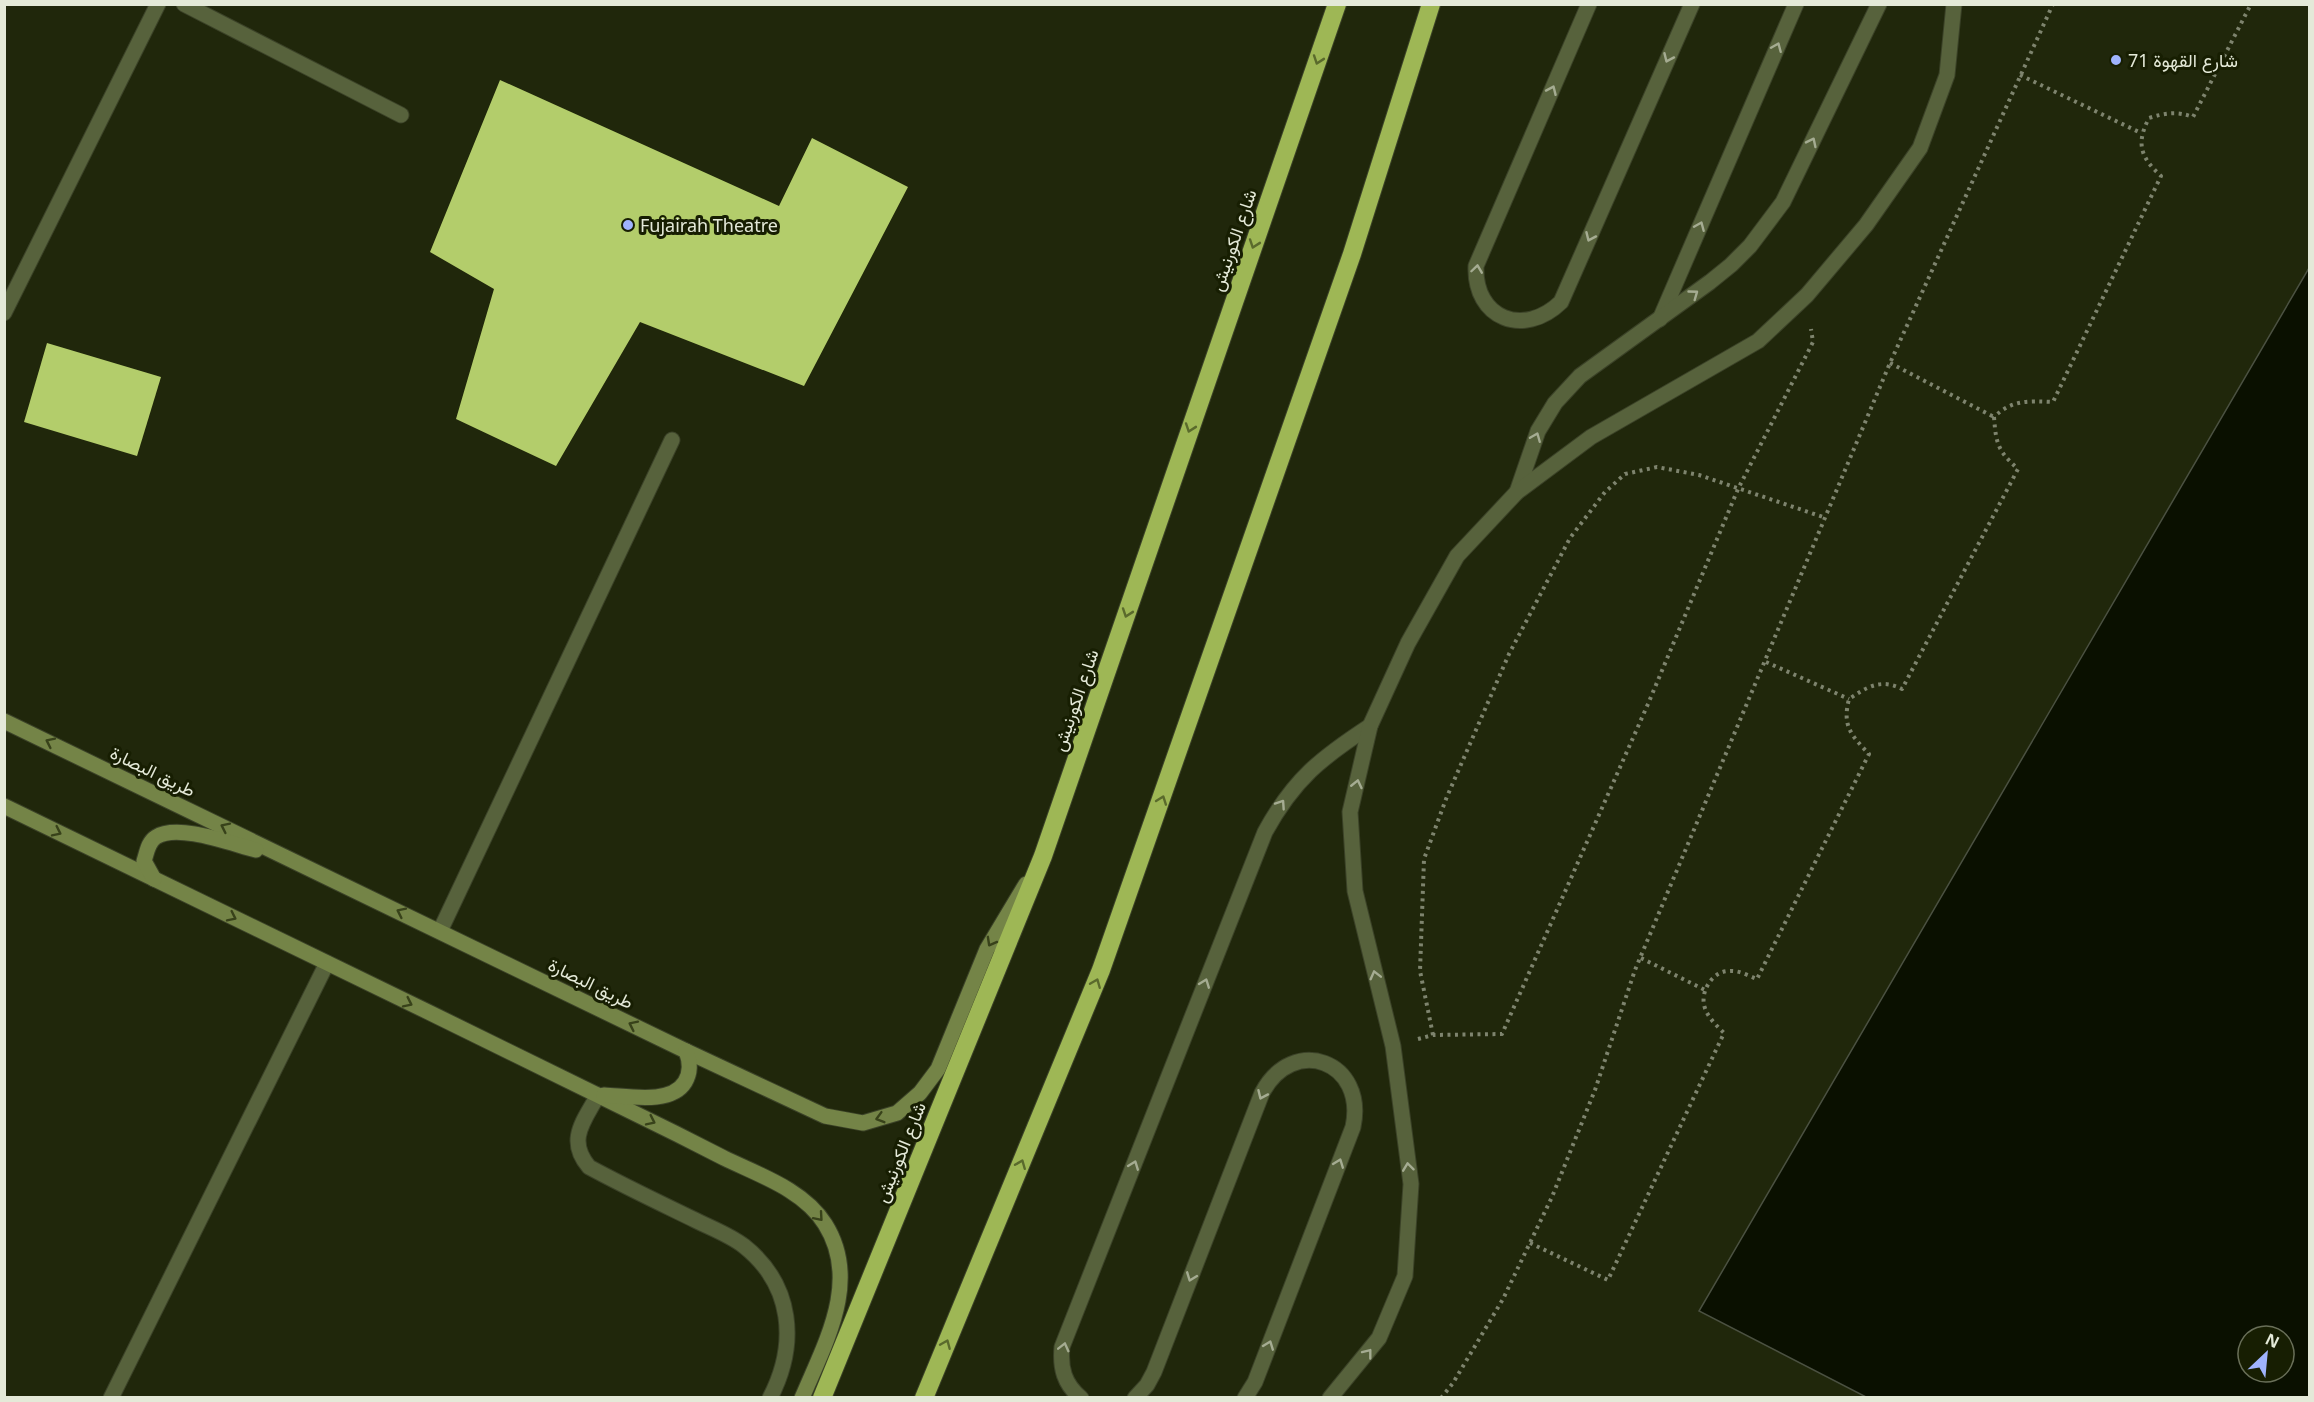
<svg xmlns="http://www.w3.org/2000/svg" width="2314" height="1402" viewBox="0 0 2314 1402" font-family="'Noto Sans',Vazirmatn,sans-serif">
<rect width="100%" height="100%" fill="#20270b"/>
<path fill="#0a1000" stroke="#4b5141" stroke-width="1.5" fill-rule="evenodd" d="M2309,268V1397H1866L1699,1311ZM2248,1336H2284V1372H2248Z"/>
<g fill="#b3cd6b">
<polygon points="500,80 779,206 812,138 908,187 804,386 640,322 556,466 456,419 494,289 430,252"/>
<polygon points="47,343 161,377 137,456 24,422"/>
</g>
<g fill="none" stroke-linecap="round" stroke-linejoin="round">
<defs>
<g id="lane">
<path d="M1589,4L1476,266C1474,319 1524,338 1561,302L1692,4"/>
<polyline points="1660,319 1796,4"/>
<polyline points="1517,492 1538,431 1555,403 1580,376 1710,282 1731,265 1750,246 1783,202 1879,4"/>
<path d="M598,1095C584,1121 566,1140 589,1167C624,1186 660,1203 695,1220C711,1228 730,1235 744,1246C793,1285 798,1344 770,1398"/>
<path d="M1081,1398C1064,1384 1060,1368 1062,1347L1265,832C1294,779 1321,758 1370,726"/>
<path d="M1135,1398L1147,1385L1154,1372L1262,1093C1293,1034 1367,1061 1353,1127L1255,1382L1245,1398"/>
<polyline points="1330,1398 1379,1338 1405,1276 1411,1184 1393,1046 1355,891 1350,812 1370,726 1408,643 1457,556 1517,492 1591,437 1758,341 1807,295 1866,225 1920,148 1947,75 1954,4"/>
</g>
<g id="street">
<polyline points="184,4 401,115"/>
<polyline points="4,313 158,4"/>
<polyline points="440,931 672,440"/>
<polyline points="111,1398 327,963"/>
</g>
<g id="secondary">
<polyline points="4,721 686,1051 825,1116 863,1123 897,1113 920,1093 938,1069 987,949 1026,884"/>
<path d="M4,806C213,908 422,1008 630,1111C661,1126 693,1142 724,1158C759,1175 804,1190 825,1224C861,1281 825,1343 802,1398"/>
<path d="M154,879L144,861C147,852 148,842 156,837C178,823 232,844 256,850"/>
<path d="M604,1095C628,1096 671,1105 685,1082C691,1072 690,1061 686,1051"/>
</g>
<g id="highway">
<polyline points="822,1398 1043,856 1337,4"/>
<polyline points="924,1398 1101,970 1352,254 1431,4"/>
</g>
</defs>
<use href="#lane" stroke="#3b4228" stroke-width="17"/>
<use href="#street" stroke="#3b4228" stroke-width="17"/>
<use href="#secondary" stroke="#3b4228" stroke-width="17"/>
<use href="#highway" stroke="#3b4228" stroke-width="20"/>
<g stroke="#7e846e" stroke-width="4" stroke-dasharray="3 4.5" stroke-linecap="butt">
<polyline points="2020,75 2141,133"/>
<polyline points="1890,363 1994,417"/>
<polyline points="1766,662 1849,699"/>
<polyline points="1641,958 1705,990"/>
<polyline points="1433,1035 1420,971 1424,859 1446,799 1509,654 1570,538 1605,492 1625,474 1657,467 1699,475 1826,518"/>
<polyline points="1418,1039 1433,1035 1502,1034 1648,704 1738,489 1813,342 1811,329"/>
<path d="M1530,1243L1608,1280L1724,1033C1716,1025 1707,1017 1704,1005C1701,990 1713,971 1729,971C1739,970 1749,976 1757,979L1869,754C1851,735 1842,726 1849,699C1867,687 1881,678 1902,689L2018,469C1998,451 1996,444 1994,417C2013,399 2029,401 2053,402L2161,176C2140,157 2136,143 2149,118C2165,113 2177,111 2193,117L2251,4"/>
<polyline points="1441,1398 1453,1383 1503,1299 1552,1197 1595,1090 1635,970 1890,363 2053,4"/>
</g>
<use href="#lane" stroke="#57623c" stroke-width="15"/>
<use href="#street" stroke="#57623c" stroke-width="15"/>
<use href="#secondary" stroke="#748447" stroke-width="15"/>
<use href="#highway" stroke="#9eb755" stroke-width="18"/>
</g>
<defs><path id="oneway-chevron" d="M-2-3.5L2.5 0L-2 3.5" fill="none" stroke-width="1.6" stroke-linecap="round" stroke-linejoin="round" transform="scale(1.5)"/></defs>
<g stroke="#a5ac92">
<use href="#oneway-chevron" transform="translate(1777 47) rotate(-67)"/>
<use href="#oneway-chevron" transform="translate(1668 58) rotate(114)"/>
<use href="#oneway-chevron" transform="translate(1552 90) rotate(-66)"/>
<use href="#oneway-chevron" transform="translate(1812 142) rotate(-64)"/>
<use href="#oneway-chevron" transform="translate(1700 226) rotate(-67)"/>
<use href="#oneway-chevron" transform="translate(1590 237) rotate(114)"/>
<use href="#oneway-chevron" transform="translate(1477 269) rotate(-82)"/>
<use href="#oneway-chevron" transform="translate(1694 294) rotate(-36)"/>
<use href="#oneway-chevron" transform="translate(1536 437) rotate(-68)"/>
<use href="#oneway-chevron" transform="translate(1357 784) rotate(-77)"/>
<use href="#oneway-chevron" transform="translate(1281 804) rotate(-56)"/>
<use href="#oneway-chevron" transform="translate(1375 975) rotate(-104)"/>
<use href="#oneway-chevron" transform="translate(1205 983) rotate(-69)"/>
<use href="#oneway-chevron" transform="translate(1262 1095) rotate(114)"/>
<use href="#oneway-chevron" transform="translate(1339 1163) rotate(-69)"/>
<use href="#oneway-chevron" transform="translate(1134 1165) rotate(-69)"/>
<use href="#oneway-chevron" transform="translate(1408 1167) rotate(-97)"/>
<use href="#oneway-chevron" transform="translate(1191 1277) rotate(111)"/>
<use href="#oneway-chevron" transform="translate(1269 1345) rotate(-69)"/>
<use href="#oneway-chevron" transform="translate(1064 1347) rotate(-76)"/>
<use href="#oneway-chevron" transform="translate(1368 1353) rotate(-52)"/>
</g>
<g stroke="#5a6a2c">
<use href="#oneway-chevron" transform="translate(1318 60) rotate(109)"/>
<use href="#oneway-chevron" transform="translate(1254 244) rotate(109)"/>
<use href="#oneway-chevron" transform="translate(1190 428) rotate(109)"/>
<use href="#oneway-chevron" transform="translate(1127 613) rotate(109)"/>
<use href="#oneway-chevron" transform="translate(1162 800) rotate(-70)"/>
<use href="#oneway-chevron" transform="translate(1096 983) rotate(-68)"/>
<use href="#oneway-chevron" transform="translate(1021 1164) rotate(-68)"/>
<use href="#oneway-chevron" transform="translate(946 1344) rotate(-67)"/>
</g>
<g stroke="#38421a">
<use href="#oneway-chevron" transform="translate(50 742) rotate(-154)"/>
<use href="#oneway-chevron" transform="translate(225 827) rotate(-154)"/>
<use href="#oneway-chevron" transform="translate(57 832) rotate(26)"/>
<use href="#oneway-chevron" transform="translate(401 912) rotate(-154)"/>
<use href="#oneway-chevron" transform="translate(232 917) rotate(26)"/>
<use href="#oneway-chevron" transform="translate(991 942) rotate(119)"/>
<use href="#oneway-chevron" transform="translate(408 1003) rotate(26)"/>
<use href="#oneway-chevron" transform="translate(633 1025) rotate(-154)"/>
<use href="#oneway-chevron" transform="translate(880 1118) rotate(164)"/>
<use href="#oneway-chevron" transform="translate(651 1121) rotate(26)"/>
<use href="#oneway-chevron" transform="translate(819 1217) rotate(49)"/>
</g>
<g fill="#9fb3fd" stroke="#171e02" stroke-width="2">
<circle cx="2116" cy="60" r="6"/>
<circle cx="628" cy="225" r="6"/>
</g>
<g text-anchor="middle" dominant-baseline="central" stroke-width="6" stroke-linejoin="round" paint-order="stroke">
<g font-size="18" fill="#e4e9d8" stroke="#171e02" text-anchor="start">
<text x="2128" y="60">شارع القهوة 71</text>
<text x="640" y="225">Fujairah Theatre</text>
</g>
<g font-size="18" fill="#e4e9d8" stroke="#171e02">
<text transform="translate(1233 240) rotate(-71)">شارع الكورنيش</text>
<text transform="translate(1075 700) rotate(-71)">شارع الكورنيش</text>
<text transform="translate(153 771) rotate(26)">طريق البصارة</text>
<text transform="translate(591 983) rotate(26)">طريق البصارة</text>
<text transform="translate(900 1152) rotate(-68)">شارع الكورنيش</text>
</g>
</g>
<rect width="2314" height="1402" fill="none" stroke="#e4e9d8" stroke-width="12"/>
<g transform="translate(2266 1354) rotate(26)"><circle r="28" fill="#171e02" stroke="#696f58" stroke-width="1.5"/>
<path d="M0-4.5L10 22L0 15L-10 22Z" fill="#9fb3fd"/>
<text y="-9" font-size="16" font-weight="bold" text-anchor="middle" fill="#e4e9d8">N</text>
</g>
</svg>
